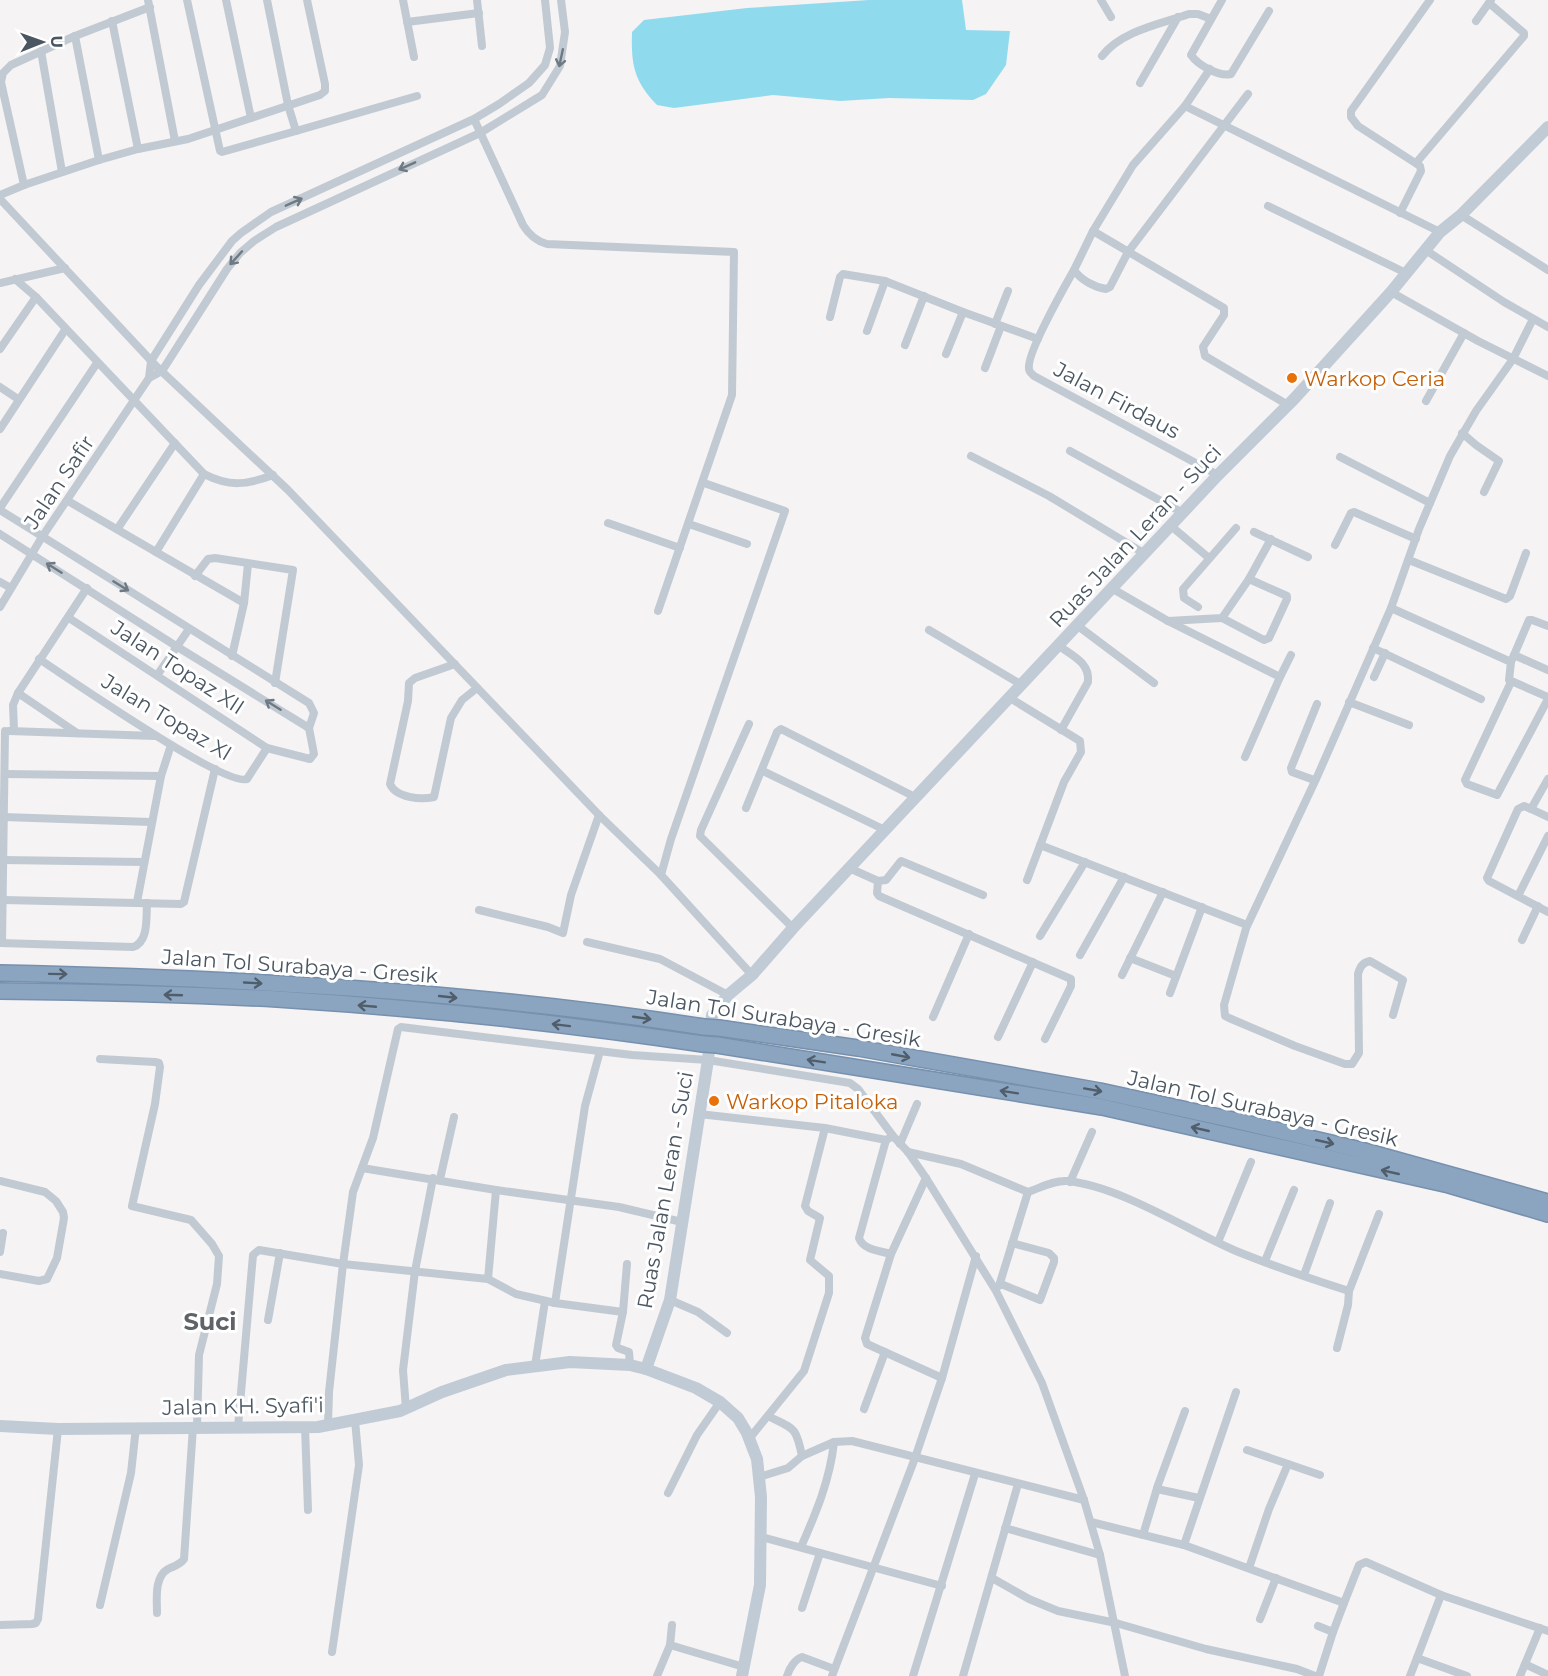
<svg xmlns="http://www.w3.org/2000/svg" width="1548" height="1676" viewBox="0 0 1548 1676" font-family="Montserrat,sans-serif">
<rect width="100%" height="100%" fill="#f5f3f3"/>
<path fill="#90daee" d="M869,0H962L966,30L1010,31L1006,65L986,94L973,100L889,98L840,101L773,95L674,108L657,105C634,81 631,65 632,32L644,20L747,8Z"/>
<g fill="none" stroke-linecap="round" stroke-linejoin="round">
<defs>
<g id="highway">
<path d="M0,973C235,978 472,991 704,1027"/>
<path d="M0,991C93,992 185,994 277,999C420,1008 562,1023 703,1044"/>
<polyline points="719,1028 858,1048 1100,1091 1233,1120 1361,1150 1548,1202"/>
<polyline points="717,1045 1102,1107 1449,1185 1548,1214"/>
</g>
</defs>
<use href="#highway" stroke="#7690ad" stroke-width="18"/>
<g stroke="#c1cad2" stroke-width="8">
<polyline points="148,0 175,141"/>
<polyline points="187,0 220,151 222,152 296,131"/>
<polyline points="226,0 251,118"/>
<polyline points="267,0 288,105 296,131 417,96"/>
<polyline points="403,0 414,57"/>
<polyline points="477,0 482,46"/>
<polyline points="1101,0 1111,17"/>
<path d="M1222,0L1191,55C1198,65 1219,77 1231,74L1269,11"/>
<polyline points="112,21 138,149"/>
<polyline points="1476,21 1491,0"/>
<polyline points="407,22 479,13"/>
<polyline points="75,36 99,160"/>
<polyline points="41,51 62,172"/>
<path d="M1102,56C1121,31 1160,24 1189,14H1198L1211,19"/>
<path d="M1210,69L1185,106L1133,165L1093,231L1074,270C1081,280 1094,287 1106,289L1110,287L1128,252L1248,94"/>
<polyline points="1140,83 1178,17"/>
<polyline points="1185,106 1440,232"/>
<path d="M474,119L523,225C529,235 536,241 547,244L734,252L732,395L658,611"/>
<polyline points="1416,163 1524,36 1524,33 1489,3"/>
<polyline points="24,185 1,82 3,73 11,65 75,36 150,7"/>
<polyline points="0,195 24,185 99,160 138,149 188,139 320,95 325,91 325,84 307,0"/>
<polyline points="0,199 157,367 288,490 599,815 661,875 752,975"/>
<polyline points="1268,206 1406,273"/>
<polyline points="1400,213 1421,171 1420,166 1358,126 1351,117 1351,111 1430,0"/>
<polyline points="1461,215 1548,270"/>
<polyline points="1093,231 1224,308 1224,315 1203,347 1205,356 1288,405"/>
<polyline points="1427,251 1504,302 1548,327"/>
<path d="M1074,270C1065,286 1026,354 1029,369C1029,372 1032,374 1034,376L1218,475"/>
<path d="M15,279L36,297L204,474C229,487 247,485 273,475"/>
<polyline points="0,283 65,268"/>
<polyline points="1391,292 1478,341 1548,376"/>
<polyline points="830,317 840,277 843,274 885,281 963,312 1038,339"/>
<polyline points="995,324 1008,291"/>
<polyline points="867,331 885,281"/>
<polyline points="905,345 924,296"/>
<polyline points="0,349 36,297"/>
<polyline points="946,354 963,312"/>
<polyline points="985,368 1001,326"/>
<polyline points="149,378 162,371 227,269 240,253 254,241 276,227 480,133 542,95 560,66 565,32 561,0"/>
<polyline points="0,387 18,399"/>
<polyline points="1426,401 1464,333"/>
<polyline points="0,429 65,330"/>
<polyline points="1462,433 1476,445 1499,461 1484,492"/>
<polyline points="1070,451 1183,513"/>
<polyline points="971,456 1049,496 1145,554"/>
<polyline points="1340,457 1430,503"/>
<polyline points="68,501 244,603"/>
<polyline points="0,508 97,363"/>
<polyline points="0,510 309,703 314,713 309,728 176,646 0,534"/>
<polyline points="608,523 680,548"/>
<polyline points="689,524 747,544"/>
<polyline points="1171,526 1209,558"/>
<polyline points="118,528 175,443"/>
<polyline points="1254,532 1308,557"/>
<polyline points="1335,545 1351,513 1354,512 1416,539"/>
<polyline points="156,552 204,474"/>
<polyline points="1409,560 1506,599 1510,596 1526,553"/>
<polyline points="195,576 208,559 215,558 293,570 275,683"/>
<polyline points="0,582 11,588"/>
<polyline points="1113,589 1168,621 1280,677"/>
<polyline points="0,607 42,537 149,378 151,361 199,285 232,241 241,233 271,212 474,119 499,104 529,83 545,65 550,48 545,0"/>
<polyline points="1198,607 1184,598 1183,589 1236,528"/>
<polyline points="1391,608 1511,662 1509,680 1548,697"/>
<polyline points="69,618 267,748 310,759 314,754 309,728"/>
<polyline points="1222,618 1264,640 1269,638 1287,599 1287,596 1249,579"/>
<polyline points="1168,621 1222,618 1249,579 1271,539"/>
<polyline points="1078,626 1154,683"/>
<polyline points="929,630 1022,685"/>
<path d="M1059,646C1073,656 1090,663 1088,682L1061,730"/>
<polyline points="1373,648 1481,699"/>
<polyline points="1514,655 1548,670"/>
<polyline points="232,656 244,603 248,564"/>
<path d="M39,659C67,677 226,788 247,779L267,748"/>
<polyline points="1511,662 1529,620 1532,620 1548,626"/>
<path d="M455,664L415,678L409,683L408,701L390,784C396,798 421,800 434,797L451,718L462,700L477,688"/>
<polyline points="158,674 189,629"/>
<polyline points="1374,677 1385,653"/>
<polyline points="1511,682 1465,780 1467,784 1497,795 1548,699"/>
<polyline points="18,693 77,733"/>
<polyline points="1010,698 1080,741 1081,752 1064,782 1027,880"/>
<polyline points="1349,702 1409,725"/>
<polyline points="1317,704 1291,768 1292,772 1314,780 1317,777 1391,608 1419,529 1450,456 1476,411 1513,359 1533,319"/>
<polyline points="749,724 701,830 700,836 793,928"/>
<polyline points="14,730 13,705 18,693 87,588"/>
<polyline points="9,731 155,736"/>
<polyline points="1245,757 1280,677 1291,655"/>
<polyline points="763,771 885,830"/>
<polyline points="5,774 161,776"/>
<polyline points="1548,779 1531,809 1524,806 1518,809 1487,878 1489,881 1548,912"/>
<polyline points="746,808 777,732 781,729 915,797"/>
<polyline points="1531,809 1548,817"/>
<polyline points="3,817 151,822"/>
<path d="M1040,845L1247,925L1224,1005L1225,1016L1229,1018L1295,1046L1345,1064H1352L1359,1053L1358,974C1360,967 1362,963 1370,961L1403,980L1393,1015"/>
<polyline points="3,860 143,862"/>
<polyline points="849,868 878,881 877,893 879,896 1071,979 1071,986 1045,1039"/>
<polyline points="661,875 671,839 785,511 704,483"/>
<polyline points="878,881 886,880 901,861 983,895"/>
<polyline points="1518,896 1548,836"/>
<polyline points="3,900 181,904 184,902 215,769"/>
<polyline points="137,902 161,776 171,745"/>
<polyline points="479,910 548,927 563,933 571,895 599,815"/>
<polyline points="1247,926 1316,779"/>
<polyline points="1040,936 1085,862"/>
<polyline points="1522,940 1538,906"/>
<polyline points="587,942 660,959 728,995"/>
<path d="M0,943L133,947C149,942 146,917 147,903"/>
<polyline points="2,943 5,731"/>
<polyline points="1080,955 1124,877"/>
<polyline points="1130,958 1176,976"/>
<polyline points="1122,975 1163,892"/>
<polyline points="1170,993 1202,907"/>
<polyline points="933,1017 969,934"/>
<polyline points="998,1037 1033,962"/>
<polyline points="100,1059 155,1062 159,1063 160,1067 155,1104 132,1206 191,1220 212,1244 219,1256 217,1284 199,1355 197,1427"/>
<polyline points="699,1114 825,1128 886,1140 893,1136"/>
<path d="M886,1140L859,1238C863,1250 881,1251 891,1254"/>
<polyline points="900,1144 917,1104"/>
<path d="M908,1152L961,1164L1028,1192C1040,1188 1054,1180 1067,1181C1120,1186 1187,1230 1236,1251C1273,1266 1311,1279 1349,1291L1379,1214"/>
<polyline points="362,1168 496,1190 619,1207 682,1222"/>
<polyline points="926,1178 891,1254 865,1338 867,1344 942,1378"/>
<polyline points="440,1179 454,1117"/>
<polyline points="0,1181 45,1192 56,1201 63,1212 64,1218 57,1258 47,1279 39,1281 0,1274"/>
<polyline points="1070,1182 1092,1132"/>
<polyline points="1218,1242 1251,1162"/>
<polyline points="0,1252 3,1233"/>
<polyline points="1265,1261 1294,1190"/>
<polyline points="1304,1275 1330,1203"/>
<polyline points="488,1279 496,1190"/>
<polyline points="1001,1284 1040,1300 1054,1262 1054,1258 1049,1253 1012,1243"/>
<polyline points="999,1286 1028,1192"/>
<polyline points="670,1300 698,1312 727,1333"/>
<polyline points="555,1303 585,1106 600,1051"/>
<polyline points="623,1312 627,1264"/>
<polyline points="268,1320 280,1253"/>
<polyline points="1337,1348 1348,1305 1349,1291"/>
<polyline points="535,1366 545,1301"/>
<polyline points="406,1409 403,1370 415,1271 433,1178"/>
<polyline points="864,1409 885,1352"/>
<path d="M768,1416C794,1429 796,1426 802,1456"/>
<polyline points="328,1425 329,1392 343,1264 353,1192 373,1138 398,1029 401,1027 632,1055 708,1060 850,1083 858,1089 893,1136 908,1152 926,1178 996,1291 1042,1383 1084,1500 1100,1555 1125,1676"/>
<polyline points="238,1427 253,1255 259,1250 343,1264 488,1279 516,1294 555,1303 623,1312 616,1345 618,1348 629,1352 630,1365"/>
<polyline points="305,1427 308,1510"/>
<polyline points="749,1439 804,1371 829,1293 829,1276 810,1260 820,1218 808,1211 805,1206 825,1128"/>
<polyline points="1247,1450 1288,1464 1269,1509 1249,1568"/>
<polyline points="1288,1464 1320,1475"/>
<polyline points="759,1477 788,1468 802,1456 834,1442 852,1441 1084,1500"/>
<polyline points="1157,1489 1199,1498"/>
<polyline points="668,1493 697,1435 720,1402"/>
<polyline points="1091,1522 1184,1545 1344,1603 1359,1565 1366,1562 1441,1595 1548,1631"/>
<polyline points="1005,1528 1100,1555"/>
<polyline points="1143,1535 1158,1485 1185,1411"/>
<polyline points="762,1537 942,1586"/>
<polyline points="1184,1545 1236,1392"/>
<path d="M801,1547C816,1513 830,1480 834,1442"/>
<polyline points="992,1578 1029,1599 1058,1611 1116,1623 1206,1649 1297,1669 1315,1676"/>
<polyline points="1441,1595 1417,1658 1467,1676"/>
<polyline points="100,1605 131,1473 136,1427"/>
<polyline points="802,1608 820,1553"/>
<path d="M157,1613C157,1599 154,1577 168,1569C174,1566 180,1565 184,1559L193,1427"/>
<polyline points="1260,1619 1276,1578"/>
<polyline points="0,1625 32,1624 36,1623 38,1619 58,1429"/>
<polyline points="1318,1626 1333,1632 1319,1676"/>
<polyline points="1333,1632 1344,1603"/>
<polyline points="670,1645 744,1667"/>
<polyline points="332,1652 359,1465 355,1420"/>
<polyline points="1525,1664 1548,1675"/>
<polyline points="657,1676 670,1645 672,1625"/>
<path d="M787,1676C789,1669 795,1659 802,1657L834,1669"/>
<polyline points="832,1676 915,1458 942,1378 976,1256"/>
<polyline points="913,1676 975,1474"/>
<polyline points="963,1676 1018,1484"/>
<polyline points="1410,1676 1417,1658"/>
<polyline points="1520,1676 1540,1628"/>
</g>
<g stroke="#c1cbd6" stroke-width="12">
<polyline points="646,1369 670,1300 708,1060 712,1015 728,995 752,975 793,928 1218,475 1294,399 1391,292 1440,232 1461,215 1548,127"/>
<polyline points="0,1426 58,1429 318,1427 400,1411 442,1392 506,1370 570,1362 630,1365 646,1369 696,1388 720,1402 738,1418 747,1433 757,1459 761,1497 760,1585 742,1676"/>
</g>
<use href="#highway" stroke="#8ba5c1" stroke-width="15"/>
<defs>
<g id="highway-bridge">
<polyline points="704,1027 719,1028"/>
<polyline points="703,1044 717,1045"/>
</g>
</defs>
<use href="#highway-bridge" stroke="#7690ad" stroke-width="18" stroke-linecap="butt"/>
<use href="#highway-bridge" stroke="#8ba5c1" stroke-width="15"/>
</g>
<defs><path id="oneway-shaft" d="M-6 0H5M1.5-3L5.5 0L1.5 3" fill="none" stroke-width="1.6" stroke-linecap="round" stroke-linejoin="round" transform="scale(1.5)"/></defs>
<g stroke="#6e7983">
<use href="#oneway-shaft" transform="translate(561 58) rotate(102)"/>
<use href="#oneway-shaft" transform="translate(407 166) rotate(156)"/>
<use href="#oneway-shaft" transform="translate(294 202) rotate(-24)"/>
<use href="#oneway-shaft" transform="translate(236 258) rotate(132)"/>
<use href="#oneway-shaft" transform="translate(54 568) rotate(-148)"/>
<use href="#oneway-shaft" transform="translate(121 586) rotate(32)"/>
<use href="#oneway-shaft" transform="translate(273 705) rotate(-148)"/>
</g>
<g stroke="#505e6b">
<use href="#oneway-shaft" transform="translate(58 974) rotate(1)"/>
<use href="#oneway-shaft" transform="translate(253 983) rotate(3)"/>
<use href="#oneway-shaft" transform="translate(173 995) rotate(-178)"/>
<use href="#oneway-shaft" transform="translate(448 997) rotate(6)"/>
<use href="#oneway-shaft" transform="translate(367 1006) rotate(-175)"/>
<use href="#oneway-shaft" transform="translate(642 1018) rotate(8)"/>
<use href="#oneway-shaft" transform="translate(561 1025) rotate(-173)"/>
<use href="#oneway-shaft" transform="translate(901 1056) rotate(11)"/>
<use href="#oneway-shaft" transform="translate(816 1061) rotate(-171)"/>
<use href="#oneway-shaft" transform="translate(1093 1090) rotate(10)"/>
<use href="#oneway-shaft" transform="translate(1009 1092) rotate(-171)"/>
<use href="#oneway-shaft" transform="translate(1200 1129) rotate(-167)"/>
<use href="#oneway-shaft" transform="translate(1325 1142) rotate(13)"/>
<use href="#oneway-shaft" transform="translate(1390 1172) rotate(-167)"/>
</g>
<g fill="#e8710a" stroke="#fff" stroke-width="2">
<circle cx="1292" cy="378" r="6"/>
<circle cx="714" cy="1101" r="6"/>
</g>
<g text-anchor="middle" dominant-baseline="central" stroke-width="6" stroke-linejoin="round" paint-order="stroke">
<g font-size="21" fill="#c56008" stroke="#fff" text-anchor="start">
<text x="1304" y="378">Warkop Ceria</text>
<text x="726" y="1101">Warkop Pitaloka</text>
</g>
<g font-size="21" fill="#4a5661" stroke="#fff">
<text transform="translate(1117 400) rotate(28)">Jalan Firdaus</text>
<text transform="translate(59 482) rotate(-56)">Jalan Safir</text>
<text transform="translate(1135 536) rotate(-47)">Ruas Jalan Leran - Suci</text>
<text transform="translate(178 667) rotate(33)">Jalan Topaz XII</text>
<text transform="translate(167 717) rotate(31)">Jalan Topaz XI</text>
<text transform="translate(300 966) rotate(4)">Jalan Tol Surabaya - Gresik</text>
<text transform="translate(784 1018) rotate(9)">Jalan Tol Surabaya - Gresik</text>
<text transform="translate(1263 1108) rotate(13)">Jalan Tol Surabaya - Gresik</text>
<text transform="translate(665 1190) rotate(-80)">Ruas Jalan Leran - Suci</text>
<text transform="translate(243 1406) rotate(-1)">Jalan KH. Syafi'i</text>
</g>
<g font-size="24" font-weight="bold" fill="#5f6368" stroke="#fff">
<text x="210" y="1321">Suci</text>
</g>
</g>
<g transform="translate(42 42) rotate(89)" stroke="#ffffff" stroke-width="4.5" paint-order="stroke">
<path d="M0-4.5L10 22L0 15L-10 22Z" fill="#4a5661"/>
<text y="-9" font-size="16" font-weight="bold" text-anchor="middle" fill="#4a5661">U</text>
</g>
</svg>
